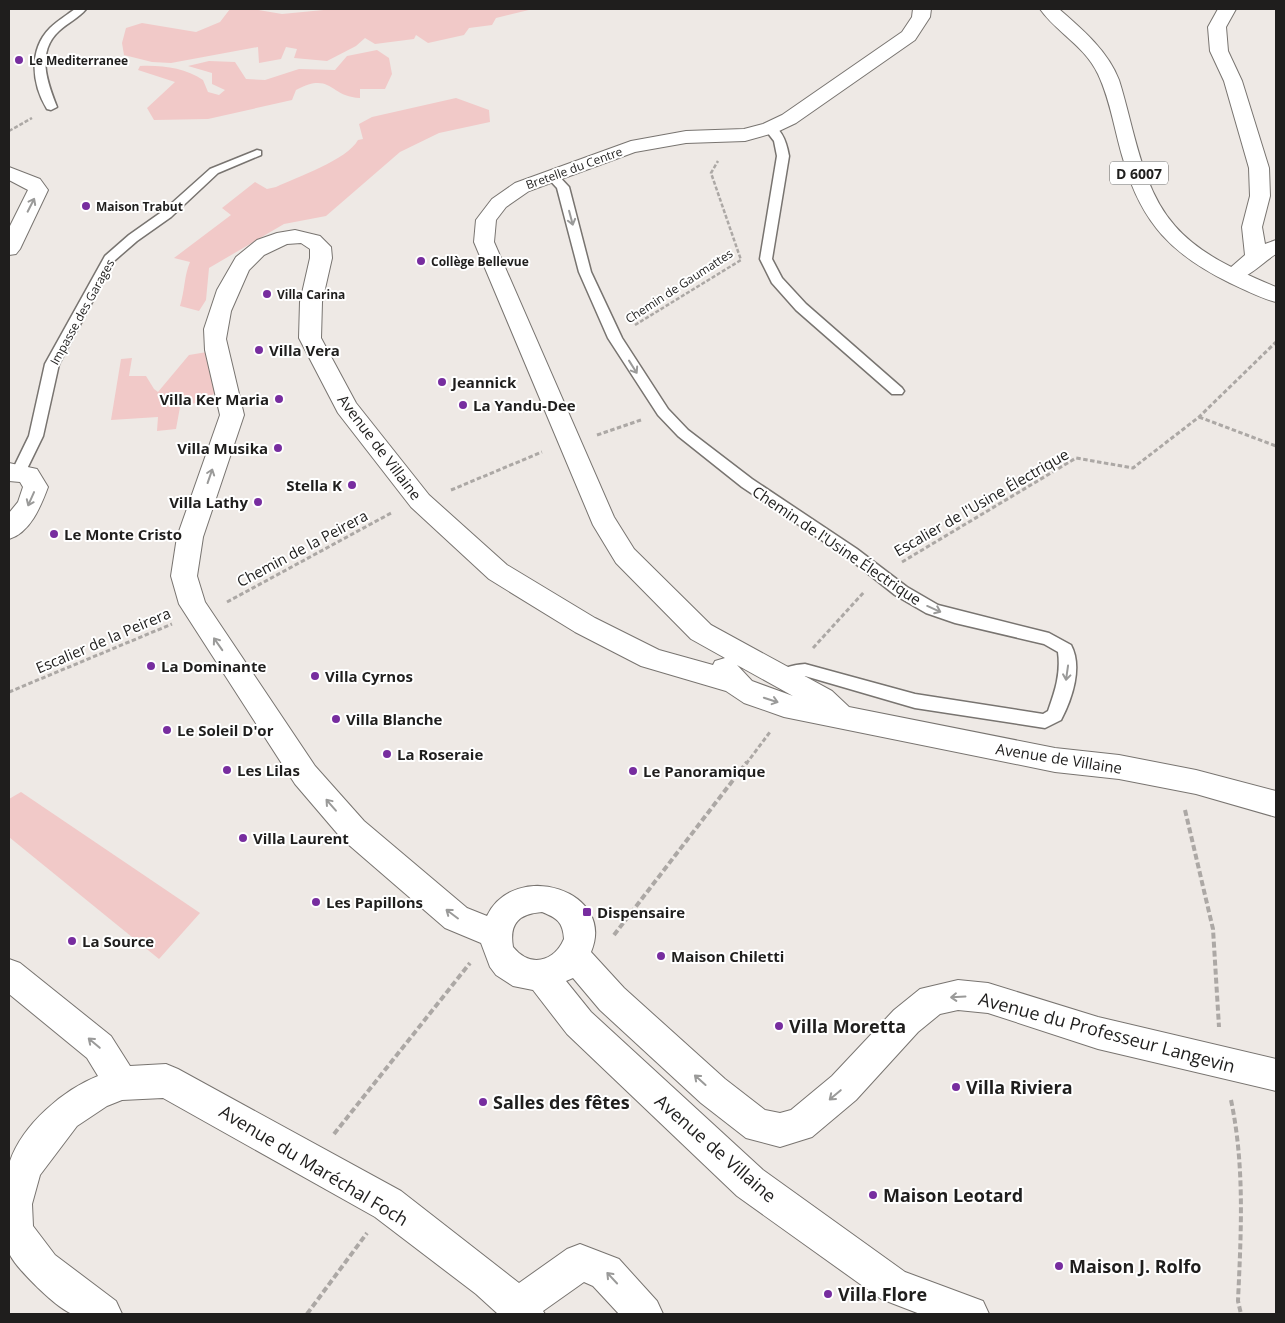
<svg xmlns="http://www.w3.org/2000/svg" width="1285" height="1323" viewBox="0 0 1285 1323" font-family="'Open Sans',sans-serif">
<rect width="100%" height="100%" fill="#eee9e5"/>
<g fill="#f1c9c8">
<polygon points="230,9 252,9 282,14 334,9 533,9 496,18 492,25 469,28 464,35 428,43 416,35 414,39 375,44 365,38 356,46 327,61 294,58 297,49 286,47 281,59 259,63 258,47 171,63 152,62 124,55 122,43 126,28 142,23 196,32 220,22"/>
<path d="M377,50L389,58L392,74L385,89H360V98C329,97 332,71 296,90L292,100L208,119L154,120L147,108L175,82L138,70L140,66C162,65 185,68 203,80L208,92L219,95L225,90L212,84V73L188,66L209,61L235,62L246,79L265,80L299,69L335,70L347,56Z"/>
<path d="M456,98L489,110L490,122L439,133L400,152L326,216L284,224L209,268L206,300L199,311L180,306C185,290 184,276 190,262L174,258L231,215L222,208L255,182L267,189L276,187C297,177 347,160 358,140L363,139L359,124L372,117Z"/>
<polygon points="207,352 221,389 203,401 180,407 176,429 157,431 158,417 111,420 121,359 132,358 129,376 146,376 154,389 158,392 189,355"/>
<polygon points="21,792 200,913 159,959 9,837 9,799"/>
</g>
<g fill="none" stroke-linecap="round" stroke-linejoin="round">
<defs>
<g id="service">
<path d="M75,9H86C79,18 67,23 59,31C36,52 47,82 57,107L51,110L47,109C32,84 28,50 50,28C57,21 67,15 75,9Z"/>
<path d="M770,125C783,128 787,145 789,156L772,259L782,278L806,304L902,388L904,391L902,394H892L796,310L772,283L760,259L777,156L774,141L764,128Z"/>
<polygon points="257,150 261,151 261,155 218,173 171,217 137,241 114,261 59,364 43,436 23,477 13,477 11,473 29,436 45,364 105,256 129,235 163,211 210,169"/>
<path d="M551,171L555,172L569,187L591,272L622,338L668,409L688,430L752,479L857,549L907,587L938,605L1049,633L1071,645C1083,667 1072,699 1061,720L1045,728L915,708L805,676L783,685L777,683L775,678C780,667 794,665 805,664L915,694L1043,714L1048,711C1055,691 1061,674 1058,652L1044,644L955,623L926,613L895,595L847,557L742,487L678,436L658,415L608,338L579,272L557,188L545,175Z"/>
</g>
<g id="minor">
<path d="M913,9H931L930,17L915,40L796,123L777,132L745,141L686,143L635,152L529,191L506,207L496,220L494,242L614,517L634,549L711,625L832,691L849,707L1055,748L1119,755L1196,770L1276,791V817L1196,794L1119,779L1055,772L784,717L744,703L726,691L641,666L575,632L489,579L411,507L338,413L299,338L300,302L310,258V249L301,243L287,244L264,255L249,270L231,311L226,339L244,415L203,537L197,576L205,602L315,766L364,821L467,908L487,916C514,859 617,890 591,952L624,988L725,1079L765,1110L780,1113L791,1110L832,1076L894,1010L920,989L958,980L988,983L1098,1017L1276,1059V1091L1098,1049L988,1013L958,1010L940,1014L918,1032L856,1100L812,1137L780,1147L746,1138L701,1103L600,1010L573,978L566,981L591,1012L763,1170L905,1272L983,1301L989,1314H920L881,1299L737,1196L567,1034L533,990L513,986L496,975L490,967L481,943L445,928L342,839L295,784L179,604L171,576L177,537L220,415L205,350L204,329L217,290L236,257L257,240L277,233L295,230L320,236L331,247L332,258L322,302L321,338L356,403L429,495L507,565L595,618L659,650L713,665L715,661L725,658L691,639L616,563L593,525L474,242L476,220L479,216L492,199L515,183L631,141L686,131L744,129L763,124L782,115L902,32L912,17ZM737,665L793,696L752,681ZM542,912C557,918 563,922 564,939C554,962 530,968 513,947C509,923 519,914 542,912Z"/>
<path d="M1218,9H1236L1226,27L1228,51L1242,81L1269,168L1270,196L1262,227L1265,244L1276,240V254C1261,263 1244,284 1225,280L1222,275L1245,255L1242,227L1250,196L1249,168L1224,81L1210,51L1208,27Z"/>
<polygon points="9,167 40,179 48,190 20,249 16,254 9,255 9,228 28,190 9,180"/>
<path d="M9,463L37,469L48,487C41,506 30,533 9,539V513L18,502L23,487L20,482L9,481Z"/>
<path d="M9,959L20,963L111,1036L130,1066L166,1064L178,1069L401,1191L519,1283L567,1249L580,1244L619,1259L657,1301L663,1314H619L593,1286L584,1282L543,1311L545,1314H498L476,1294L375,1217L163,1098L122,1100L107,1106L77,1126L40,1175L32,1204L33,1226L55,1255L116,1301L122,1314C111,1315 82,1317 73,1314C58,1310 17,1269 10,1255C7,1250 7,1167 10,1161C23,1124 63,1090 98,1076L87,1058L9,994Z"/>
</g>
<path id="primary" d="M1040,9H1059C1082,29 1108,51 1119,80C1134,127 1141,188 1175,226C1201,256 1241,272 1276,287V302C1260,298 1245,290 1230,283C1173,255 1142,224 1124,162C1115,134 1111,101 1098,74C1084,45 1057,33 1040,9Z"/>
</defs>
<use href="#service" stroke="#787470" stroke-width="3"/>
<use href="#minor" stroke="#787470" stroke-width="2"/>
<use href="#primary" stroke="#787470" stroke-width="2"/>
<g stroke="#aca8a5" stroke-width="2.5" stroke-dasharray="4 2" stroke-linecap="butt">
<polyline points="9,131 32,118"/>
<polyline points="635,325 741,260 711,173 718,161"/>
</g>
<g stroke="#aca8a5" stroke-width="3" stroke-dasharray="4.5 2.5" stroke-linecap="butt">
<polyline points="1199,417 1276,446"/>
<polyline points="597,435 641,420"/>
<polyline points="451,490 542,452"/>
<polyline points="902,562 1076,458 1133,468 1199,417 1276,342"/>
<polyline points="227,602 393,512"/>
<polyline points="813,648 864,592"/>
<polyline points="9,692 172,624"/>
<polyline points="746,764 770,732"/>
</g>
<g stroke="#aca8a5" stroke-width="4" stroke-dasharray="6 3" stroke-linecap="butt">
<polyline points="1185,810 1213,929 1219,1027"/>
<polyline points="614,935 747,762"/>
<path d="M1231,1100C1245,1167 1241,1233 1238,1301L1241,1314"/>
<polyline points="334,1134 470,963"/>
<polyline points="307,1314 367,1233"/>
</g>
<use href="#service" fill="#fff" fill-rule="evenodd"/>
<use href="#minor" fill="#fff" fill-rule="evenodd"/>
<use href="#primary" fill="#fff" fill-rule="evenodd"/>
</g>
<defs><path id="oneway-shaft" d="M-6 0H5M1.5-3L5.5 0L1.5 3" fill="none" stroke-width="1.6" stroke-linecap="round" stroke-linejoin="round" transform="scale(1.25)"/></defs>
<g stroke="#9a9a99">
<use href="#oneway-shaft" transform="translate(31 205) rotate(-63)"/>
<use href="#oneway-shaft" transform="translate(571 218) rotate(75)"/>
<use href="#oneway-shaft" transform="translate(633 367) rotate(58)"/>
<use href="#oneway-shaft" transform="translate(210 476) rotate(-71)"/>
<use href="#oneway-shaft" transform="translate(31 499) rotate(114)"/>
<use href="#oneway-shaft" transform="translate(934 609) rotate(24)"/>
<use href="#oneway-shaft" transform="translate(218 644) rotate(-125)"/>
<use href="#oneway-shaft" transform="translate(1067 673) rotate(98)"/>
<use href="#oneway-shaft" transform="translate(771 700) rotate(18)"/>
<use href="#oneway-shaft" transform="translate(331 805) rotate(-131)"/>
<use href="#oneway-shaft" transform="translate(452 914) rotate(-143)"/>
<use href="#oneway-shaft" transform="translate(958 997) rotate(177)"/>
<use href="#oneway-shaft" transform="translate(94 1043) rotate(-140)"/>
<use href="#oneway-shaft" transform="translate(700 1080) rotate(-138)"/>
<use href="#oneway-shaft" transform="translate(835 1095) rotate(140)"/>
<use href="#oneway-shaft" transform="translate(612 1278) rotate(-133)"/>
</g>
<g fill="#772d9f" stroke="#fff" stroke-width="2">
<circle cx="19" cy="60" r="5"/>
<circle cx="86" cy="206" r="5"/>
<circle cx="421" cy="261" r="5"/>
<circle cx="267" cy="294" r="5"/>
<circle cx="259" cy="350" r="5"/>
<circle cx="442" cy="382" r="5"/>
<circle cx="279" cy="399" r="5"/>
<circle cx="463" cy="405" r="5"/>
<circle cx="278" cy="448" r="5"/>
<circle cx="352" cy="485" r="5"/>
<circle cx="258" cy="502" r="5"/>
<circle cx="54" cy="534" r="5"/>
<circle cx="151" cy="666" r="5"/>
<circle cx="315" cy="676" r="5"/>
<circle cx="336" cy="719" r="5"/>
<circle cx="167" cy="730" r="5"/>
<circle cx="387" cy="754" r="5"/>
<circle cx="227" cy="770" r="5"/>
<circle cx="633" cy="771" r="5"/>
<circle cx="243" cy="838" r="5"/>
<circle cx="316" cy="902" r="5"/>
<rect x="582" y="907" width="10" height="10" rx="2.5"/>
<circle cx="72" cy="941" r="5"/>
<circle cx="661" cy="956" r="5"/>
<circle cx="779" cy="1026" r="5"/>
<circle cx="956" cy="1087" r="5"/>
<circle cx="483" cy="1102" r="5"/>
<circle cx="873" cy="1195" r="5"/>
<circle cx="1059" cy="1266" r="5"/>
<circle cx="828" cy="1294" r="5"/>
</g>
<g text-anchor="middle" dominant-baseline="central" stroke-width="4" stroke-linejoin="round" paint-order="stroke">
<g font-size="12" font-weight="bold" fill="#1f1e1d" stroke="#fff" text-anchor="start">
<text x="29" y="60">Le Mediterranee</text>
<text x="96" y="206">Maison Trabut</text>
<text x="431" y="261">Collège Bellevue</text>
<text x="277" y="294">Villa Carina</text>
</g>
<g font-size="12" fill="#1f1e1d" stroke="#fff">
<text transform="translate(574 168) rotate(-20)">Bretelle du Centre</text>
<text transform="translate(679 286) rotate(-33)">Chemin de Gaumattes</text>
<text transform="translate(82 312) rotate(-61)">Impasse des Garages</text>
</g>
<rect fill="#fff" stroke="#626261" stroke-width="1" x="1110" y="161.5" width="58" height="23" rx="4"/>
<g font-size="14" font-weight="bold" fill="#1f1e1d">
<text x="1139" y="173">D 6007</text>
</g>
<g font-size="15" font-weight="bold" fill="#1f1e1d" stroke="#fff" text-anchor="start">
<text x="269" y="350">Villa Vera</text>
<text x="452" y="382">Jeannick</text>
<text x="269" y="399" text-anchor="end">Villa Ker Maria</text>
<text x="473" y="405">La Yandu-Dee</text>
<text x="268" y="448" text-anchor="end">Villa Musika</text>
<text x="342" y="485" text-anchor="end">Stella K</text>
<text x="248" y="502" text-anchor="end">Villa Lathy</text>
<text x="64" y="534">Le Monte Cristo</text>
<text x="161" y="666">La Dominante</text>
<text x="325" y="676">Villa Cyrnos</text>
<text x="346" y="719">Villa Blanche</text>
<text x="177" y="730">Le Soleil D'or</text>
<text x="397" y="754">La Roseraie</text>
<text x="237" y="770">Les Lilas</text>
<text x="643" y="771">Le Panoramique</text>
<text x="253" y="838">Villa Laurent</text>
<text x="326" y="902">Les Papillons</text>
<text x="597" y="912">Dispensaire</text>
<text x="82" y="941">La Source</text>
<text x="671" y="956">Maison Chiletti</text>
</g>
<g font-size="15" fill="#1f1e1d" stroke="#fff">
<text transform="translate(380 447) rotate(53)">Avenue de Villaine</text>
<text transform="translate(981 502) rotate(-30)">Escalier de l'Usine Électrique</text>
<text transform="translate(837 545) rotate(34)">Chemin de l'Usine Électrique</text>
<text transform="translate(302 548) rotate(-28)">Chemin de la Peirera</text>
<text transform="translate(103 640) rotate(-23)">Escalier de la Peirera</text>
<text transform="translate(1059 758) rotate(9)">Avenue de Villaine</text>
</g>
<g font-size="18" font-weight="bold" fill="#1f1e1d" stroke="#fff" text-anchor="start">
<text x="789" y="1026">Villa Moretta</text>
<text x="966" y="1087">Villa Riviera</text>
<text x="493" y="1102">Salles des fêtes</text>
<text x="883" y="1195">Maison Leotard</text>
<text x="1069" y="1266">Maison J. Rolfo</text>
<text x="838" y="1294">Villa Flore</text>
</g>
<g font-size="18" fill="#1f1e1d" stroke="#fff">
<text transform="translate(1107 1032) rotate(15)">Avenue du Professeur Langevin</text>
<text transform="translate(716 1148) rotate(41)">Avenue de Villaine</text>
<text transform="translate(314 1165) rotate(31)">Avenue du Maréchal Foch</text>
</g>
</g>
<rect width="1285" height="1323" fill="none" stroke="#1f1e1d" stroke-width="20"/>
</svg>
